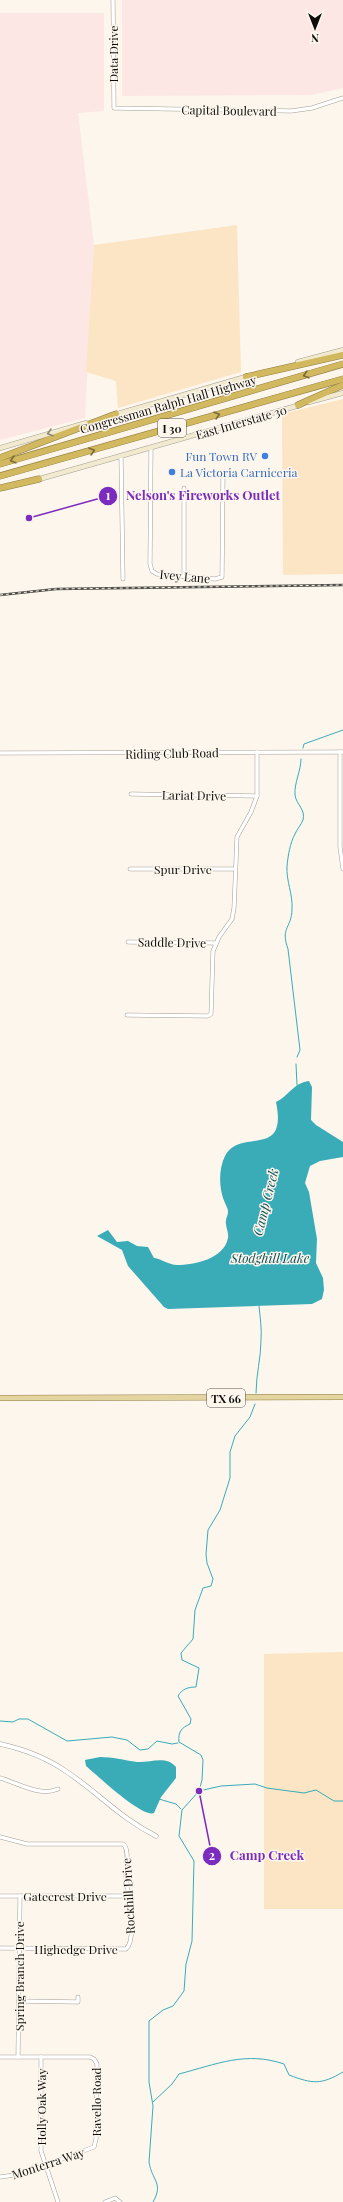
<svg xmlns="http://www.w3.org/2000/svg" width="343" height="2202" viewBox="0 0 343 2202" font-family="'Playfair Display',serif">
<rect width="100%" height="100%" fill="#fcf6ed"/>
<g fill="#fde7e4">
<polygon points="122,0 343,0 343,88 312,95 122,96"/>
<polygon points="0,13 104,13 104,111 78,113 94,245 85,418 0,440"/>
</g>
<g fill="#fbe5c4">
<polygon points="237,225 241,372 118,408 116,381 86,372 94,245"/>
<polygon points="343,399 343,574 283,575 282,414"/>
<polygon points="343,1652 343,1909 264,1909 264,1654"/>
</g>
<g fill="#39acb8">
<path d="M309,1081L312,1087L311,1120L316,1125L343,1142V1157L320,1161L310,1166L305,1183L309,1192L317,1239L316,1263L323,1278L324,1290L322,1299L312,1304L168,1309L164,1307L128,1266L122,1250L97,1236L108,1230L117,1242L128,1241L137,1246L148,1247L154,1258C162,1259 169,1265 177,1265C194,1265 224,1259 228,1238C229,1233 226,1228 226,1224C225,1219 228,1216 228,1212C228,1208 226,1206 225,1203C219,1190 218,1170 225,1156C240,1127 288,1160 276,1102C289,1096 293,1083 309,1081Z"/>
<path d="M100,1757C112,1757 124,1760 137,1762C150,1763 166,1755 176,1767V1778L161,1797L154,1813C142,1818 97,1775 86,1766L85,1760Z"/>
</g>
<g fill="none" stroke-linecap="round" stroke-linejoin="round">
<g stroke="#39acb8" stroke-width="1">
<polyline points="303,748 304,744 343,730"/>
<path d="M297,1057L300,1050L288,949C280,927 292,928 292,909C293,894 286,881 287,866C288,856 290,843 295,834C297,829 301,825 303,820C306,810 296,804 295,795C294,783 301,771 301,759"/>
<polyline points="296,1064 297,1085"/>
<path d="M256,1393C256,1375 261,1358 261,1340C262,1329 260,1317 259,1306"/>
<polyline points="0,1721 13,1722 19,1719 28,1719 67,1741 112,1737 127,1740 140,1750 148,1749 157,1741 172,1744 178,1743"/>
<polyline points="199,1791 221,1786 255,1784 267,1788 304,1793 316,1790 334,1801 343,1801"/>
<polyline points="159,1799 176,1804 181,1809"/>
<path d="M153,2102L172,2084L179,2074C217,2064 246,2051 284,2064L289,2075C313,2084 321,2085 343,2072"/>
<path d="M153,2202C164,2183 152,2181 149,2162L153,2106L149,2082V2021L163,2010L173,2006L184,1991L186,1964L192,1941L194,1861L179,1836L182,1810L199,1791L202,1780L203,1760L201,1755L179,1742C178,1732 181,1728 190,1724L191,1719L178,1696C182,1689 188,1687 196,1687L199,1668L182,1660L181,1653L193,1639L195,1610L203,1588L211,1586L213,1579L207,1563L206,1554L208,1530L220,1510L230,1478V1452L235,1436L250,1417L255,1404"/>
</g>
<defs>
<g id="minor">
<polyline points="113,0 114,108 291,111 312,108 343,98"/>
<polyline points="151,447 150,564 152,571 157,574 215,579 222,577 223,473"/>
<polyline points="121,456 123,579"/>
<polyline points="184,488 184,577"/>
<polyline points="340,752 340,847 343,869"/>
<polyline points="0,753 343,752"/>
<polyline points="131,794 257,796"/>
<polyline points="130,869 235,869"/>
<polyline points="128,942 216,943"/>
<polyline points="127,1015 208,1016 211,1014 213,951 219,937 232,919 234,908 237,837 251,812 257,796 257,752"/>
<path d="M0,1778C18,1783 40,1797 58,1789"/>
<path d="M0,1837L27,1844H123C130,1849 126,1867 126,1876C127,1891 138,1939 126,1949L0,1948"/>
<polyline points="0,1896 130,1896"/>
<polyline points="19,2001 78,2002 78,1997"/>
<polyline points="0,2057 90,2057 94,2059 97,2064 96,2139 94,2147 22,2174 0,2177"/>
<polyline points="18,2057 20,1896"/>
<polyline points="41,2057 41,2151 58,2202"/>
<polyline points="105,2202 115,2198 120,2202"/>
</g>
<path id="tertiary" d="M0,1744C23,1749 47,1758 67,1772C100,1794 120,1818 156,1836"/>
<g id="secondary">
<polyline points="298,362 343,350"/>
<polyline points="309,402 343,393"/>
<polyline points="114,415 249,376"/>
<polyline points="0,448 86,423"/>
<polyline points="36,480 300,405"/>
</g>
<polyline id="primary" points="0,1398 343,1397"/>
<g id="motorway">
<polyline points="246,377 343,355"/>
<polyline points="298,405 343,385"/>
<polyline points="0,458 116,414"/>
<polyline points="0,464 343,364"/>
<polyline points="0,476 343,379"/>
<polyline points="0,488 39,479"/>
</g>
</defs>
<use href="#minor" stroke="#a39e96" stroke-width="4.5"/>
<use href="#tertiary" stroke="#a39e96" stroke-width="5"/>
<use href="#secondary" stroke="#a39e96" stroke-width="5.5"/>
<use href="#primary" stroke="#8e7c42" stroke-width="6"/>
<use href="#motorway" stroke="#8e7c42" stroke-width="7"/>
<use href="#minor" stroke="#fff" stroke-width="3.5"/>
<use href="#tertiary" stroke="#fff" stroke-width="4"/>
<use href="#secondary" stroke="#f2eacf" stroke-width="4.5"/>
<use href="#primary" stroke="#e4d49f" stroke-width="5"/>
<use href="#motorway" stroke="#d2b85f" stroke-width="6"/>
<defs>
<polyline id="rail" points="0,595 56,589 343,585"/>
</defs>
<use href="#rail" stroke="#504d49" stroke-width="2.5"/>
<use href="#rail" stroke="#fcf6ed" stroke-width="1" stroke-dasharray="3" stroke-linecap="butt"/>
</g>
<defs><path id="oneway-chevron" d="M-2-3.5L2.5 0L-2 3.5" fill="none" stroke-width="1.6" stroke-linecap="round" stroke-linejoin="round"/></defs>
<g stroke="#7a6b39">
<use href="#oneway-chevron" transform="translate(306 375) rotate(164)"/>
<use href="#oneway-chevron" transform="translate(217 415) rotate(-16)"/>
<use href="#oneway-chevron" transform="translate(92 451) rotate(-16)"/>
<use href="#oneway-chevron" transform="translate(13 460) rotate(164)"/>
</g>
<use stroke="#8c8777" href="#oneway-chevron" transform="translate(50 433) rotate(164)"/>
<g fill="#3f7fe0" stroke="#fcf6ed" stroke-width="1.5">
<circle cx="265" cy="456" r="4"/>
<circle cx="172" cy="472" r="4"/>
</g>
<g text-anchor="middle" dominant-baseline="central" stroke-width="3" stroke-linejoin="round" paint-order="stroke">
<g fill="#fcf6ed" stroke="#56534f" stroke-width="1">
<rect x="158" y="419" width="28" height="18" rx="3"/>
<rect x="207" y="1389" width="38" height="18" rx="3"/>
</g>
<g font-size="11" font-weight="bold" fill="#0f0d0b">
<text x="172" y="428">I 30</text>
<text x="226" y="1398">TX 66</text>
</g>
<g font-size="12" fill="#0f0d0b" stroke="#fcf6ed">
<text transform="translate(113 54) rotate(-90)">Data Drive</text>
<text transform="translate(229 110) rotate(1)">Capital Boulevard</text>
<text transform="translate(168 404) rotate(-16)">Congressman Ralph Hall Highway</text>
<text transform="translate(241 422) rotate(-16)">East Interstate 30</text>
<text transform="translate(185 576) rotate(5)">Ivey Lane</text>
<text transform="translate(172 753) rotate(-1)">Riding Club Road</text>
<text transform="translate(194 795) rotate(1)">Lariat Drive</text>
<text x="183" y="869">Spur Drive</text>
<text transform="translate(172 942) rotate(1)">Saddle Drive</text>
<text x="65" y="1896">Gatecrest Drive</text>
<text transform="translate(128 1896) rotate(-93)">Rockhill Drive</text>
<text x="76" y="1949">Highedge Drive</text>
<text transform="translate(19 1976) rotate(-90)">Spring Branch Drive</text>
<text transform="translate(96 2102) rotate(-90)">Ravello Road</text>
<text transform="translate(41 2107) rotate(-90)">Holly Oak Way</text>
<text transform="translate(48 2163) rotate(-18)">Monterra Way</text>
</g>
<g font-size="12" fill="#366cbe" stroke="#fcf6ed" text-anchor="end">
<text x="257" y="456">Fun Town RV</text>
<text x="180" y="472" text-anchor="start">La Victoria Carniceria</text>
</g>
<g font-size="13" font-style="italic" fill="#0d5056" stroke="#fcf6ed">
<text transform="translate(265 1202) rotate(-76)">Camp Creek</text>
<text x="270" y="1257">Stodghill Lake</text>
</g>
</g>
<path fill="none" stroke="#7b2cbf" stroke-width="1.5" d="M29 518L108 496M199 1791L212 1856"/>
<g fill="#7b2cbf" stroke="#fcf6ed" stroke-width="1.5">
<circle cx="29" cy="518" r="4"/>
<circle cx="199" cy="1791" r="4"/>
<circle cx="108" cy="496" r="10"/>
<circle cx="212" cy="1856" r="10"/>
</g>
<g font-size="12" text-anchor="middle" font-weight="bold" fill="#fff">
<text x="108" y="500">1</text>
<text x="212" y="1860">2</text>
</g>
<g font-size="13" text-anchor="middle" font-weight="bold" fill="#7b2cbf" stroke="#fcf6ed" stroke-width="3" stroke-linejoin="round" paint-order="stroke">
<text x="203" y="500">Nelson's Fireworks Outlet</text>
<text x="267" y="1860">Camp Creek</text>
</g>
<g transform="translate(315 28) rotate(180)" stroke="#fcf6ed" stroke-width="3" paint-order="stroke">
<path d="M0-3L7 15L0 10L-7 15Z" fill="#0f0d0b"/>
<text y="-6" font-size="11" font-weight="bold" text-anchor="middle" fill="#0f0d0b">N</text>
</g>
</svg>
